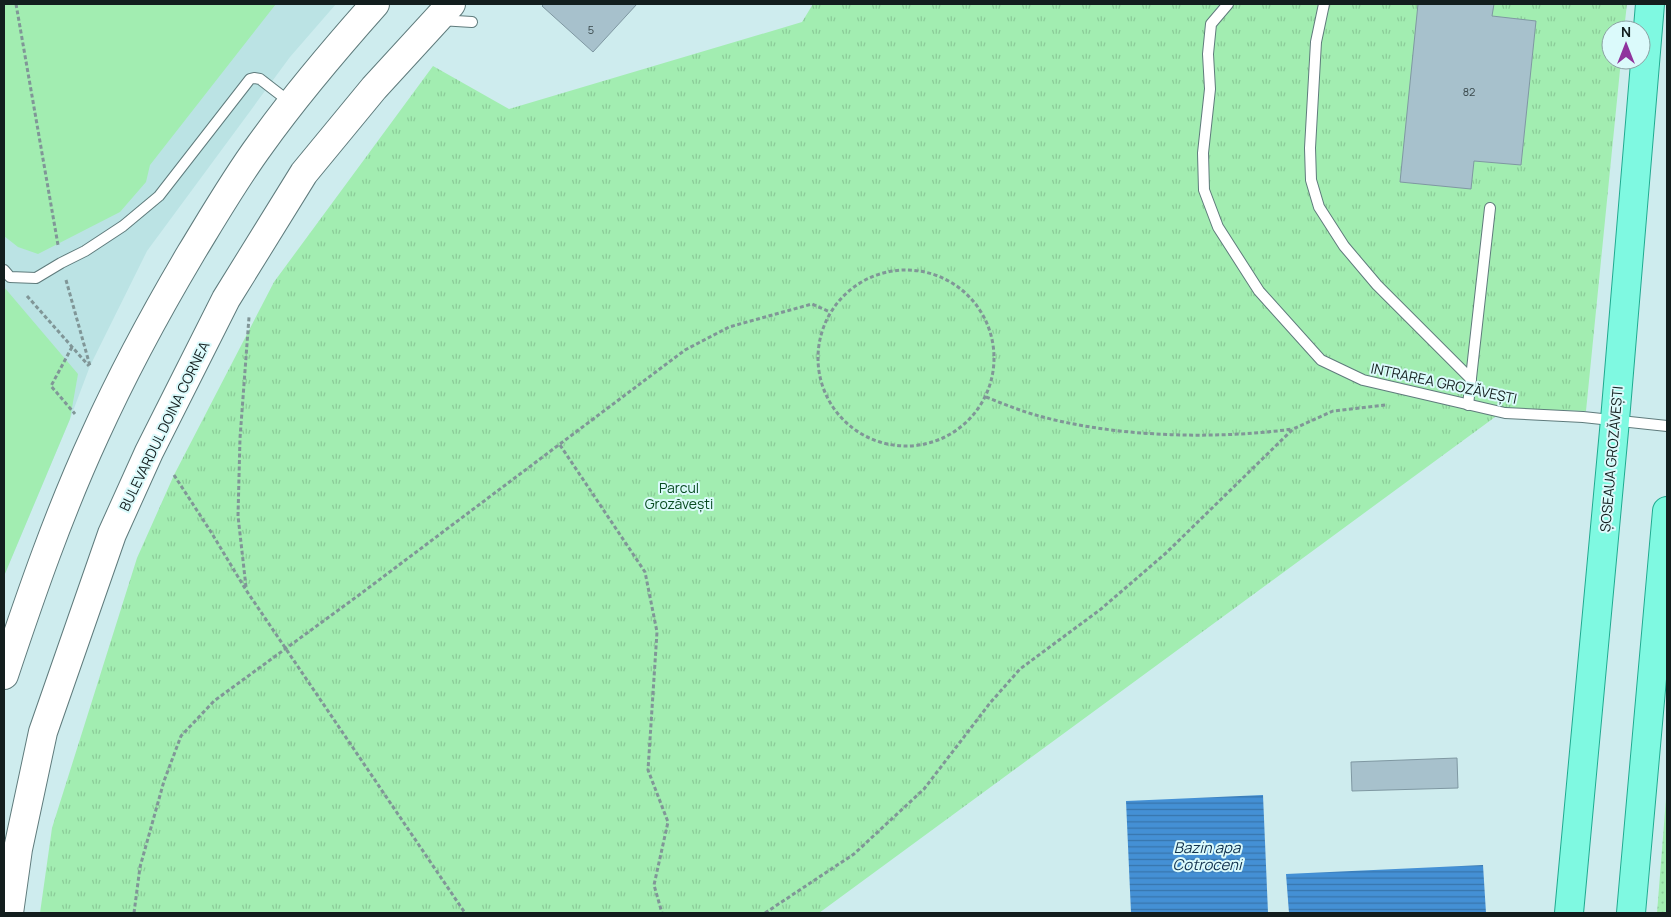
<svg xmlns="http://www.w3.org/2000/svg" width="1671" height="917" viewBox="0 0 1671 917" font-family="Manrope,sans-serif">
<defs>
<pattern id="park-tufts" width="24" height="20" patternUnits="userSpaceOnUse" patternTransform="scale(1.25)"><rect width="24" height="20" fill="#a2edb1"/><path d="M3 7l-1-3M5 7V3M7 7l1-3M15 17l-1-3M17 17v-4M19 17l1-3" fill="none" stroke="#8bcb98"/></pattern>
<pattern id="garden-dots" width="8" height="8" patternUnits="userSpaceOnUse" patternTransform="scale(1.25)"><rect width="8" height="8" fill="#a2edb1"/><path d="M2 2h.1M6 6h.1" fill="none" stroke="#8bcb98" stroke-width="1.8" stroke-linecap="round"/></pattern>
<pattern id="water-rules" width="6" height="5" patternUnits="userSpaceOnUse" patternTransform="scale(1.25)"><rect width="6" height="5" fill="#4490d5"/><path d="M0 2.5h6" fill="none" stroke="#3875ac"/></pattern>
</defs>
<rect width="100%" height="100%" fill="#ceecee"/>
<polygon fill="#bbe3e4" points="4,4 336,4 290,57 147,251 90,366 70,419 4,576"/>
<g fill="#a2edb1">
<polygon points="4,4 276,4 150,165 146,182 120,212 38,254 18,247 4,236"/>
<polygon points="4,287 78,374 70,419 4,576"/>
</g>
<polygon fill="url(#park-tufts)" points="813,4 1627,4 1624,30 1611,30 1611,60 1621,60 1586,411 1506,409 819,913 40,913 52,828 137,558 174,475 274,282 433,66 509,109 802,22"/>
<polygon fill="url(#garden-dots)" points="1667,786 1667,913 1657,913"/>
<g fill="url(#water-rules)">
<polygon points="1263,795 1268,913 1131,913 1126,801"/>
<polygon points="1483,865 1486,913 1289,913 1286,874"/>
</g>
<g fill="#a7c1cc" stroke="#7f98a2">
<polygon points="544,4 637,4 593,52 542,6"/>
<polygon points="1418,4 1494,4 1492,16 1536,21 1521,165 1474,161 1471,189 1400,182"/>
<polygon points="1457,758 1458,788 1352,791 1351,762"/>
</g>
<g fill="none" stroke-linecap="round" stroke-linejoin="round">
<defs>
<g id="service">
<polyline points="1228,4 1211,24 1208,54 1210,89 1203,153 1204,190 1218,227 1259,291 1321,360 1363,380 1505,413 1583,417 1667,426"/>
<polyline points="1324,4 1316,42 1310,148 1311,180 1319,207 1344,246 1377,285 1471,379"/>
<polyline points="440,20 472,22"/>
<polyline points="4,270 10,277 36,278 61,263 85,251 123,226 159,196 250,79 254,78 260,79 291,103"/>
<polyline points="1468,405 1490,208"/>
</g>
<g id="secondary">
<path d="M4,675C31,594 59,513 95,435C123,373 156,312 191,253C213,217 235,179 260,145C295,96 335,49 375,4"/>
<polyline points="9,913 18,849 43,732 112,534 149,452 226,299 304,173 374,88 451,4"/>
</g>
<g id="primary">
<polyline points="1569,913 1615,420 1650,4"/>
<polyline points="1631,913 1667,511"/>
</g>
</defs>
<use href="#service" stroke="#5f7b7c" stroke-width="12"/>
<use href="#secondary" stroke="#5f7b7c" stroke-width="30"/>
<use href="#primary" stroke="#21aa90" stroke-width="30"/>
<g stroke="#809697" stroke-width="3" stroke-dasharray="4 2.5" stroke-linecap="butt">
<polyline points="16,4 58,245"/>
<circle cx="906" cy="358" r="88"/>
<polyline points="66,280 90,366"/>
<polyline points="27,296 89,366"/>
<polyline points="72,347 51,386 75,414"/>
<path d="M986,397C1001,403 1016,409 1032,414C1110,437 1212,440 1293,429"/>
<polyline points="560,445 645,572 657,632 648,770 668,822 654,885 662,913"/>
<polyline points="174,475 211,532 246,590 465,913"/>
<polyline points="246,587 238,516 240,438 249,317 248,315"/>
<polyline points="134,913 140,867 164,781 181,736 214,701 359,595 685,350 729,327 812,304 830,312"/>
<polyline points="765,913 854,854 924,789 990,703 1020,669 1101,609 1166,553 1293,429 1333,411 1385,405"/>
</g>
<use href="#service" stroke="#fff" stroke-width="10"/>
<use href="#secondary" stroke="#fff" stroke-width="28"/>
<use href="#primary" stroke="#7ff9e1" stroke-width="28"/>
</g>
<g text-anchor="middle" dominant-baseline="central" stroke-width="4" stroke-linejoin="round" paint-order="stroke">
<g font-size="11" fill="#38474a">
<text x="591" y="29">5</text>
<text x="1469" y="91">82</text>
</g>
<g font-size="14" fill="#131e1e" stroke="#dbfafb">
<text transform="translate(1444 383) rotate(12)">INTRAREA GROZĂVEȘTI</text>
<text transform="translate(164 426) rotate(-64)">BULEVARDUL DOINA CORNEA</text>
<text transform="translate(1611 459) rotate(-85)">ȘOSEAUA GROZĂVEȘTI</text>
</g>
<g font-size="14" fill="#094c22" stroke="#dbfafb">
<text x="679" y="487">Parcul<tspan x="679" dy="16">Grozăvești</tspan></text>
</g>
<g font-size="15" font-style="italic" fill="#11314d" stroke="#dbfafb">
<text x="1207" y="847">Bazin apa<tspan x="1207" dy="17">Cotroceni</tspan></text>
</g>
</g>
<rect width="1671" height="917" fill="none" stroke="#131e1e" stroke-width="10"/>
<g transform="translate(1626 45)"><circle r="24" fill="#dbfafb" stroke="#8ba2a3"/>
<path d="M0-4L9 19L0 12L-9 19Z" fill="#8f339d"/>
<text y="-8" font-size="14" font-weight="bold" text-anchor="middle" fill="#131e1e">N</text>
</g>
</svg>
